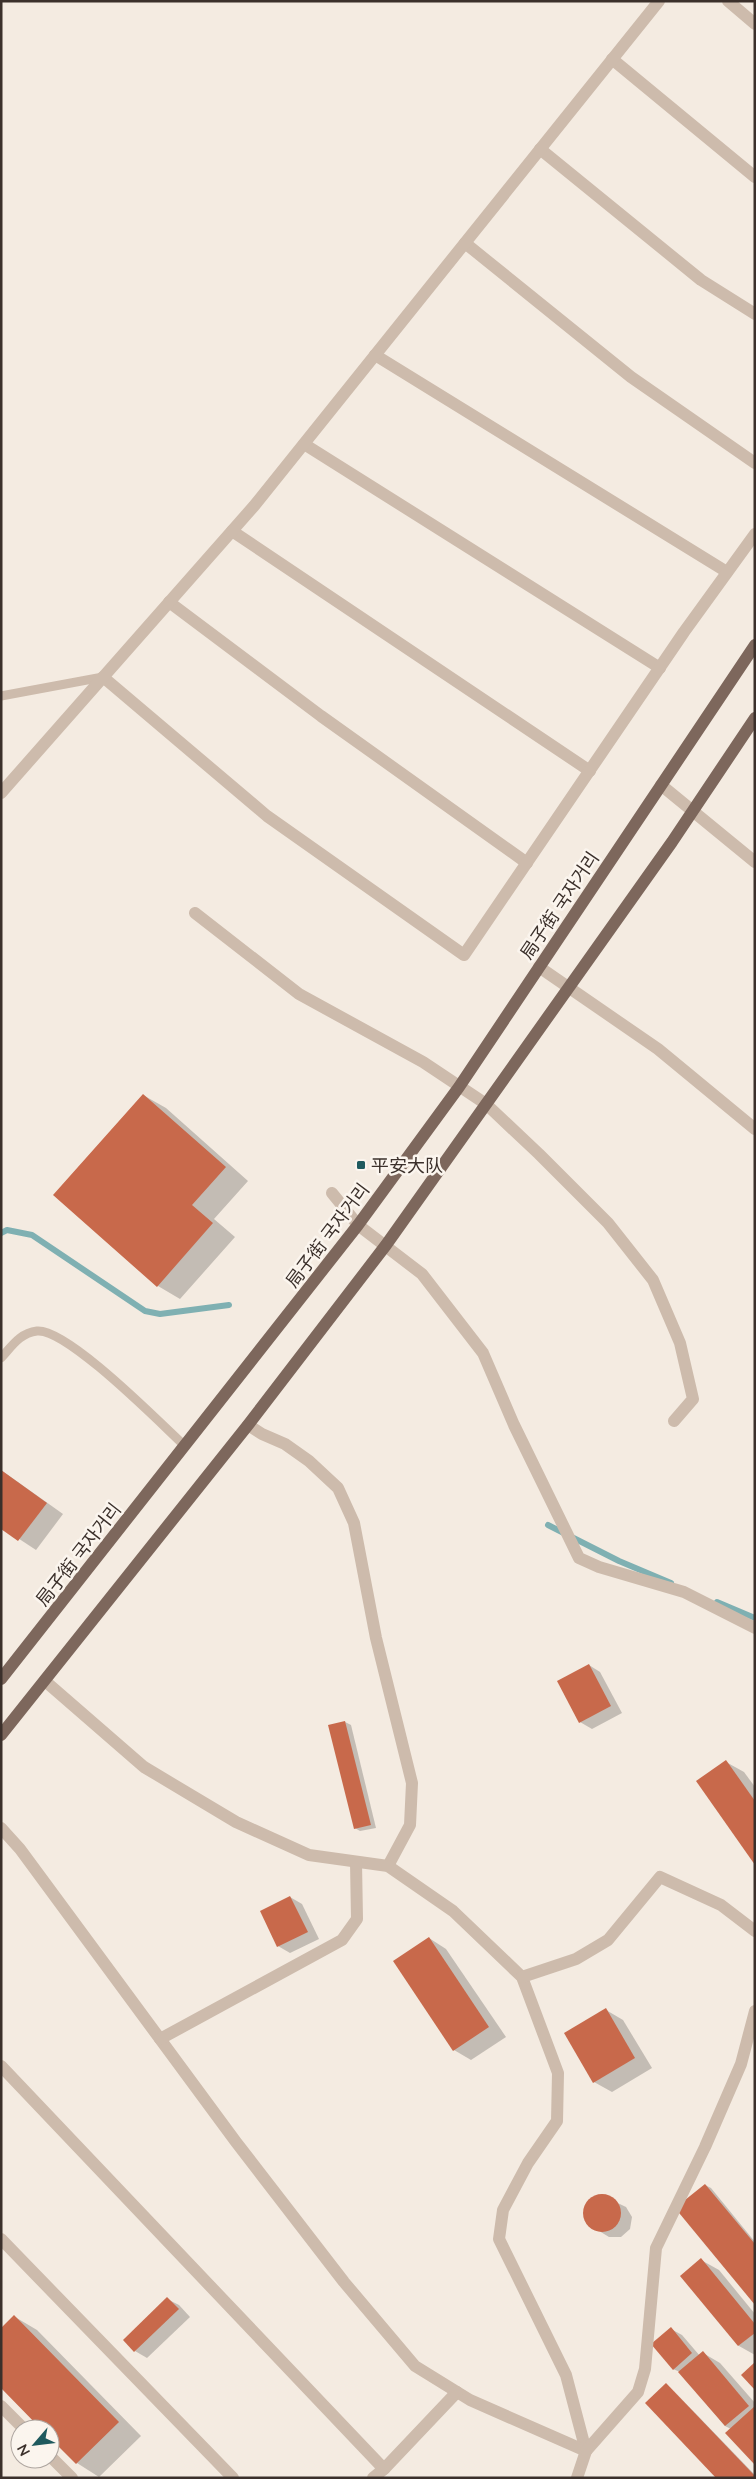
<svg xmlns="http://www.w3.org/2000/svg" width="756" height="2479" viewBox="0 0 756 2479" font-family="Lato,'Noto Sans SC','Noto Sans KR',sans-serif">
<rect width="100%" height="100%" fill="#f4ebe1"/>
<g fill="#0003">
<polygon points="143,1095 166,1108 248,1181 214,1219 235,1237 180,1299 158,1286"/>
<polygon points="1,1470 63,1514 36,1550 1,1527"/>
<polygon points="589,1665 600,1672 622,1713 592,1729 580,1722"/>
<polygon points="345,1722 351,1725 376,1828 360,1831 355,1828"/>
<polygon points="726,1762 744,1772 755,1787 755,1863"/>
<polygon points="290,1897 302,1904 319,1939 290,1953 278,1946"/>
<polygon points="429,1938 446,1949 506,2037 471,2060 454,2050"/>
<polygon points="606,2010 623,2020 652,2068 612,2092 594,2082"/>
<polygon points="705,2185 711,2188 755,2242 755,2303"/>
<polygon points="603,2196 626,2207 632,2217 630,2229 621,2237 609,2237 586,2223 584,2212 588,2202"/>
<polygon points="701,2260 719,2270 755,2314 755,2355 739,2346 681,2276"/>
<polygon points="167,2299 179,2305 190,2317 147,2358 135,2351"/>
<polygon points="15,2317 37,2330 141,2436 99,2477 77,2463 50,2436 50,2429 43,2429"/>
<polygon points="671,2329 682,2335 700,2356 703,2353 720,2363 755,2403 755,2463 731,2429 725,2426 680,2372 673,2369"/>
<polygon points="667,2384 755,2475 755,2478"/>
</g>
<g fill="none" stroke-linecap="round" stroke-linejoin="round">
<g stroke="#7fb0b2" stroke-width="6">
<polyline points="1,1233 7,1230 32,1235 145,1311 160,1314 229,1305"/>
<polyline points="548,1525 619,1561 671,1583"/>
<polyline points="717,1602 755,1618"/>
</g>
</g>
<g fill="#c8694b">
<polygon points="143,1094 226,1167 192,1205 213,1223 157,1287 53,1195"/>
<polygon points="1,1470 47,1503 18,1541 1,1529"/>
<polygon points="589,1664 611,1706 579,1723 557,1681"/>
<polygon points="345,1721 371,1825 354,1829 328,1725"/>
<polygon points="726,1760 755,1801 755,1865 696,1781"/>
<polygon points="290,1896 308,1932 277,1947 260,1911"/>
<polygon points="429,1937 489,2027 453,2051 393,1961"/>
<polygon points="606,2008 635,2058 593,2083 564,2033"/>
<polygon points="705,2184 755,2244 755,2305 675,2208"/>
<circle cx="602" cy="2213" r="19"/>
<polygon points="701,2258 755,2324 755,2333 738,2346 680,2276"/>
<polygon points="167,2297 179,2309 134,2352 123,2340"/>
<polygon points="14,2315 119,2422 76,2464 50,2438 50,2429 41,2429 1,2388 1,2328"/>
<polygon points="671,2327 692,2353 673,2370 651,2344"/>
<polygon points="703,2351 749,2406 725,2426 678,2372"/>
<polygon points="755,2362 755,2390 741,2375"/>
<polygon points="666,2383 755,2476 755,2478 716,2478 645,2403"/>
<polygon points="755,2406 755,2465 725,2433"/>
</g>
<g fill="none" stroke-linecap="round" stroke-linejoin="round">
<g stroke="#cdbbac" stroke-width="9">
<polyline points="1,696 103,677"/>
<path d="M1,1358C12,1346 20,1333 37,1331C67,1328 160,1423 185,1446"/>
</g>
<g stroke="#cdbbac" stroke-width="12">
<polyline points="728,1 755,24"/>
<polyline points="612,59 755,177"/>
<polyline points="540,149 701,280 755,314"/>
<polyline points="465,243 631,377 755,463"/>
<polyline points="375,355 727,572"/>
<polyline points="304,444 660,668"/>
<polyline points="232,531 590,771"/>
<polyline points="169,602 321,716 527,863"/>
<polyline points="103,677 267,816 464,955 684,632 755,534"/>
<polyline points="661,785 755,862"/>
<polyline points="1,793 254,506 659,1"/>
<polyline points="195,913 299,994 423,1062 486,1104 539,1154 608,1223 653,1280 680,1343 693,1399 674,1421"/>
<polyline points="539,967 658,1049 755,1129"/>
<polyline points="332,1193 358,1225 422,1274 483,1353 514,1425 579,1558 599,1567 684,1592 755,1628"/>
<polyline points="248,1425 262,1434 285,1444 309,1461 338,1488 354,1523 376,1638 412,1783 410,1825 388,1866"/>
<polyline points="45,1681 144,1767 236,1822 309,1855 388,1866 453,1911 522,1977 558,2073 557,2121 528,2163 503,2210 499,2239 566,2375 586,2451"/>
<polyline points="1,1828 20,1849 236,2142 344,2282 415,2366 470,2400 586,2451"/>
<polyline points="522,1977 576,1959 608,1940 660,1877 721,1905 755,1931"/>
<polyline points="160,2039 342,1940 357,1919 356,1862"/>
<polyline points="1,2066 384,2469"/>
<polyline points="1,2239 233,2478"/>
<polyline points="1,2406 24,2429"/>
<polyline points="50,2456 72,2478"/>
<polyline points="373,2478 384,2469 457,2392"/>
<polyline points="577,2478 586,2451 638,2392 645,2369 656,2248 705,2147 741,2064 755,2011"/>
</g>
<g stroke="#7d675c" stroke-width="12">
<polyline points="1,1679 358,1225 459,1087 755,645"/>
<polyline points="1,1735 248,1425 386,1245 672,842 755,718"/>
</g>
</g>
<rect fill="#1f5a5e" stroke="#fbf5ee" stroke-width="2" x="356" y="1160" width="10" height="10" rx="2.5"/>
<g text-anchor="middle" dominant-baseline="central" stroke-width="5" stroke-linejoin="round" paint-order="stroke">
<g font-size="18" fill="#3b302b" stroke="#fbf5ee">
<text transform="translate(559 905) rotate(-56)">局子街 국자거리</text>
<text transform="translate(327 1235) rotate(-53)">局子街 국자거리</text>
<text transform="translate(78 1554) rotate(-52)">局子街 국자거리</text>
</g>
<g font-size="18" fill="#3b302b" stroke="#fbf5ee" text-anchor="start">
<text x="371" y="1165">平安大队</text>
</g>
</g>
<rect width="756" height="2479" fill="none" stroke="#3b302b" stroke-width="5"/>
<g transform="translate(35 2444) rotate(242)"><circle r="24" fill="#fbf5ee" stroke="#aea6a0"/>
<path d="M0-4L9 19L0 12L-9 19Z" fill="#1f5a5e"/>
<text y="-8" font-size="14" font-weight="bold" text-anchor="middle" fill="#3b302b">N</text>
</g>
</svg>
